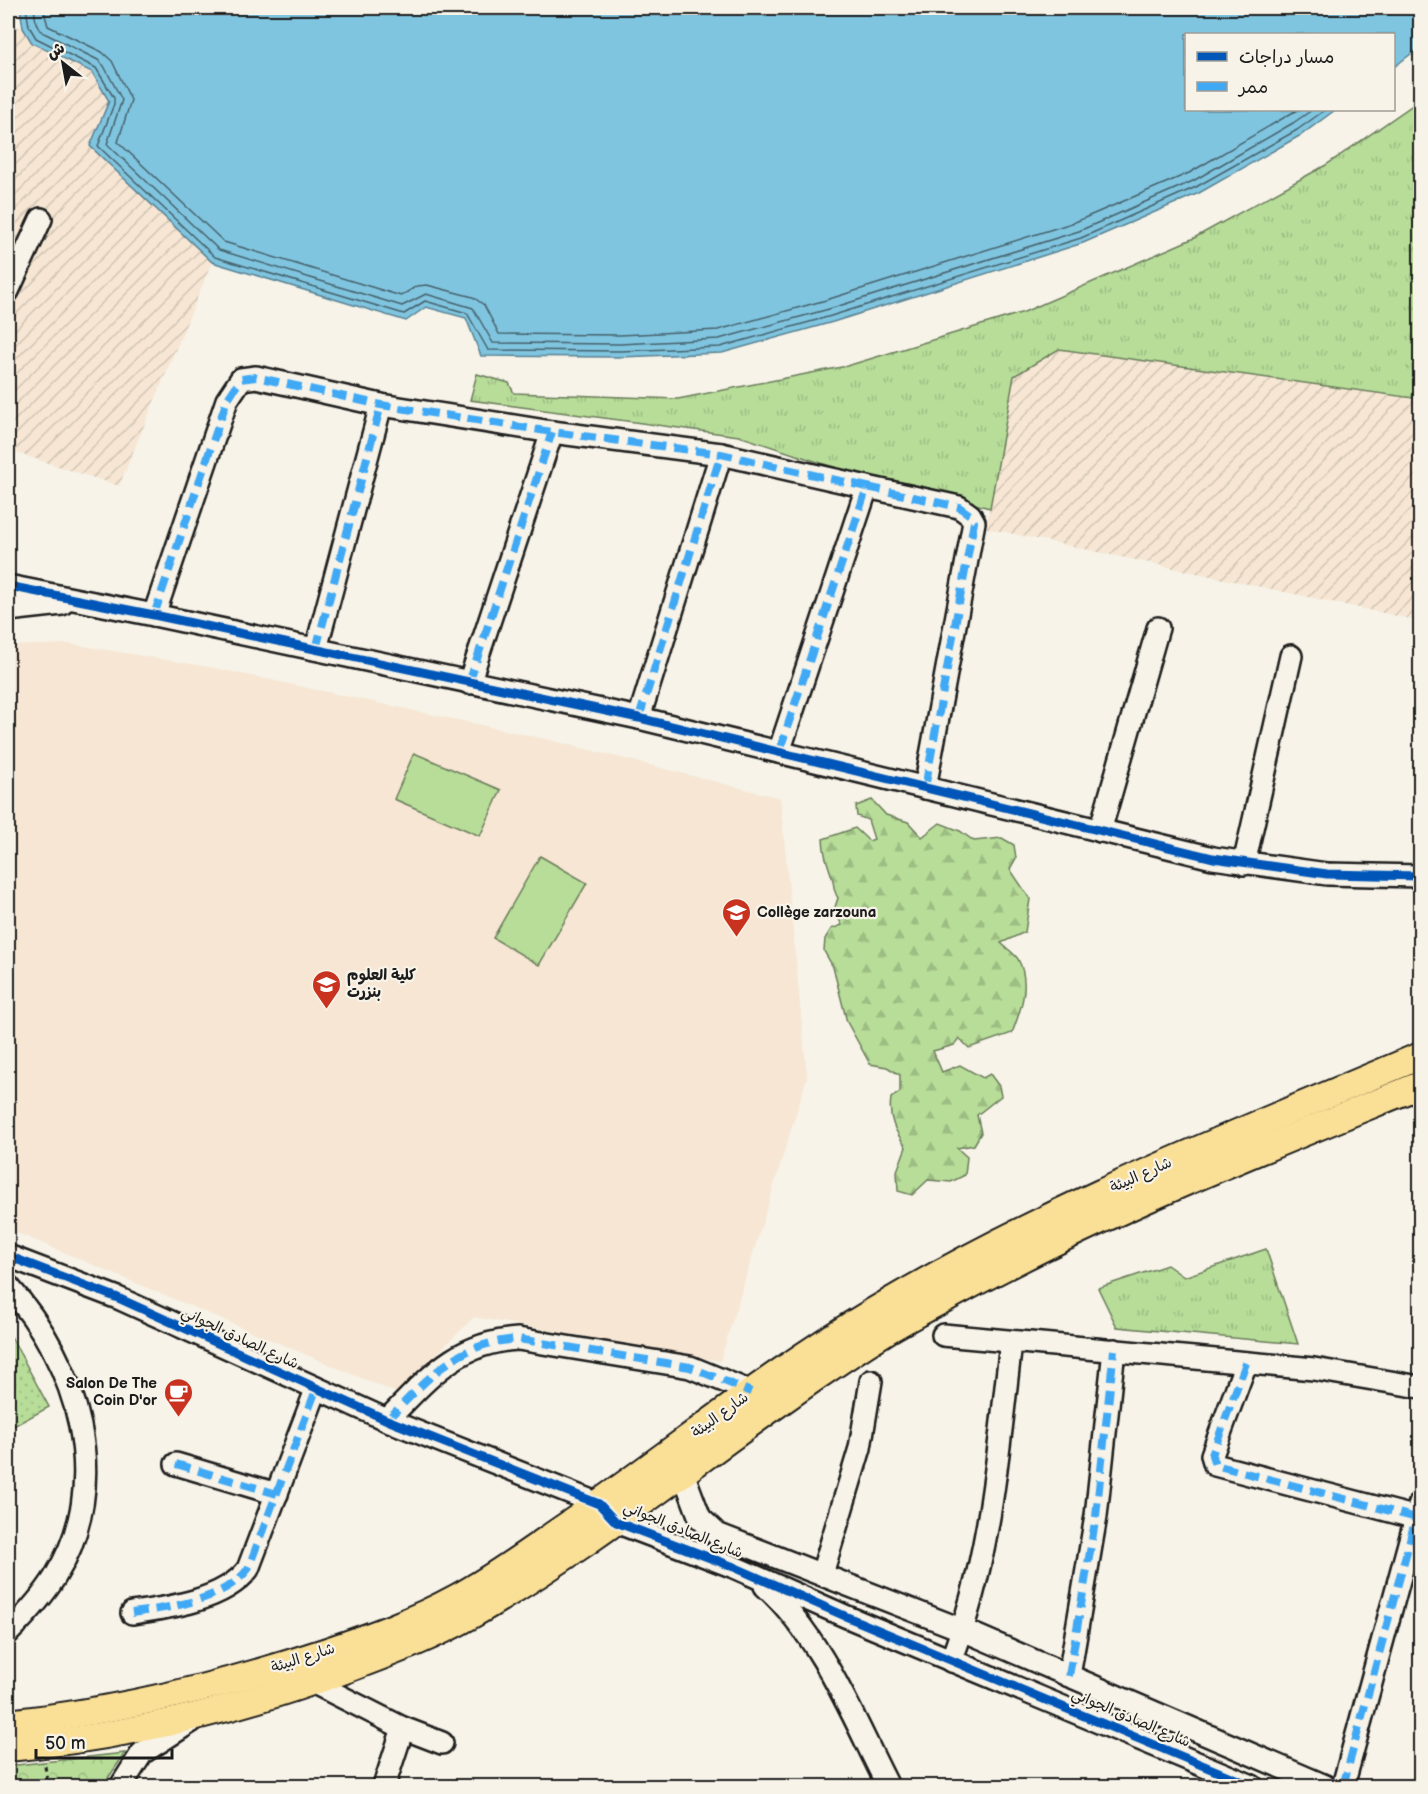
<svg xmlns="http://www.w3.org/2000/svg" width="1428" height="1794" viewBox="0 0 1428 1794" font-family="'Balsamiq Sans','Playpen Sans Arabic',sans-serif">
<defs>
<pattern id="industrial-furrows" width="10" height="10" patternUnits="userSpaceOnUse" patternTransform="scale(1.5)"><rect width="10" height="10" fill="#f6e6d3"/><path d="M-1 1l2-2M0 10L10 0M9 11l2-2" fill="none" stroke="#d2c5b5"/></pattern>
<pattern id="grass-tufts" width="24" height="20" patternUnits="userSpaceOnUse" patternTransform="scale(1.5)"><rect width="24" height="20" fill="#b7dd99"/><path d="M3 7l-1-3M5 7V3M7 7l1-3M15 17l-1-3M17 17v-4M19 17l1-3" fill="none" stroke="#9dbd83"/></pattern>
<pattern id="forest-firs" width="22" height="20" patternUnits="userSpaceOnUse" patternTransform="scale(1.5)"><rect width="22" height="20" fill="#b7dd99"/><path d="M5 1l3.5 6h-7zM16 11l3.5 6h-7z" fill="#9dbd83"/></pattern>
<pattern id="park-crowns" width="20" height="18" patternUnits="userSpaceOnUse" patternTransform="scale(1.5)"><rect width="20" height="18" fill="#b7dd99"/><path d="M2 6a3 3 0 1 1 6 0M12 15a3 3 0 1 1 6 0" fill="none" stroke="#9dbd83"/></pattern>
<pattern id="garden-dots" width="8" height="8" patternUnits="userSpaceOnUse" patternTransform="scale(1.5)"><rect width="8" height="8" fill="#b7dd99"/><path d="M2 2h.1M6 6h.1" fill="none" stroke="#9dbd83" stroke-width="1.8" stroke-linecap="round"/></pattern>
</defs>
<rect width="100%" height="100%" fill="#f7f3e8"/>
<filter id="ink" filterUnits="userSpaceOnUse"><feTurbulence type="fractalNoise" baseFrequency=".0167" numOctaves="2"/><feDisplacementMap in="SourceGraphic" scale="12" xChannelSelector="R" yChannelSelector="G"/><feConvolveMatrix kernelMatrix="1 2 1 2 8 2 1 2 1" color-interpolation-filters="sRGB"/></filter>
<g filter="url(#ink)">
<polygon fill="#f6e6d3" points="71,644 209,667 546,739 780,798 807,1077 720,1361 474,1317 397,1393 8,1229 8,646"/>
<g fill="url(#industrial-furrows)">
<polygon points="8,24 23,28 32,43 92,72 109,101 90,146 212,262 119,486 8,450"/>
<polygon points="1059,349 1420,399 1420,621 986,528 1014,375"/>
</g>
<g fill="url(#grass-tufts)" stroke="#6a7c5a" stroke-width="1.5">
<polygon points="1420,100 1420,399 1059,349 1014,376 990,508 848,472 739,436 470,400 477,374 509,383 514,393 678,399 847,366 1024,312 1194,238 1326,165"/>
<polygon points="1266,1249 1298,1344 1117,1327 1098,1288 1167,1265 1184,1277"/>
</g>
<path fill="url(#forest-firs)" stroke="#6a7c5a" stroke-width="1.5" d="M872,800L886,815L908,822L922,837L940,823L960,831L974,841L1002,838L1014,845L1016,858L1010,869L1030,899L1025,932L1001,943C1006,948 1014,953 1018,959C1031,983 1021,1010 1012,1033L969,1048L959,1038L954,1045L933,1051L942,1072L960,1065L983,1078L990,1074L999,1086L1001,1096L977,1115L981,1133L974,1145L957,1148L967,1157L965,1175L951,1182L928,1180L912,1195L898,1191L897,1171L906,1147C895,1131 888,1118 891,1098L900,1092V1075L887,1067L870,1064L847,1022L833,967L824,951L825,939L831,929L842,925L834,910L838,898C832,889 835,883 831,874C826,859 824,854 823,839L855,828L869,841L874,839L868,820L857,816L856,806Z"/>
<polygon fill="url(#park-crowns)" stroke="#6a7c5a" stroke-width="1.5" points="125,1753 103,1786 8,1786 8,1766"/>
<polygon fill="url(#garden-dots)" stroke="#6a7c5a" stroke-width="1.5" points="8,1331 49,1407 8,1429"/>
<g fill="#b7dd99" stroke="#6a7c5a" stroke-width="1.5">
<polygon points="414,753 501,790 480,836 394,799"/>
<polygon points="540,856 587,883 539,965 493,938"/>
</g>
<polygon fill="#80c5e0" stroke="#588192" stroke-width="1.5" points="20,8 1420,8 1420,47 1394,67 1394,34 1186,34 1186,110 1335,110 1301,135 1199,193 1083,243 833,322 722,353 620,357 481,356 466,318 426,307 406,321 212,262 90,146 109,101 92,72 32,43 23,28"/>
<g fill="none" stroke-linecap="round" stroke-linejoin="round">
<g stroke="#44606a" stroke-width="1.5">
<polyline points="26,8 29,26 36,38 96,68 114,98 114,104 98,146 215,257 404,314 425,301 467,313 488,350 620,351 720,347 831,316 1081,238 1196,187 1297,130 1325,110"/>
<polyline points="34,8 36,23 42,32 98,60 104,66 122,100 107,144 219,250 402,306 426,294 473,308 493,343 620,344 719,339 829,309 1079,231 1193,181 1293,123 1312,110"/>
<polyline points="43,8 48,26 102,52 112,61 131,100 118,142 224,242 401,296 417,286 427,285 473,297 484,305 499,334 620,335 718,330 826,300 1075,222 1189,173 1297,110"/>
</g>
<defs>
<g id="minor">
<polyline points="8,291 41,219"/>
<polyline points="867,487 959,507 970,515 974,522 925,788"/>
<polyline points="8,586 154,615 639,718 1213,858 1327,874 1420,876"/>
<polyline points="8,610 62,604"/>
<polyline points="154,615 227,400 241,379 256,377 381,405 552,432 721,454 867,487 779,752"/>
<polyline points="316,649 381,405"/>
<polyline points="469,683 552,432"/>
<polyline points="639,718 721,454"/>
<polyline points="1100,831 1158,628"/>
<polyline points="1244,864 1291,656"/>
<polyline points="8,1256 118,1298 387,1420 599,1504 616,1522 734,1567 845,1616 1252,1786"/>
<path d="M8,1286C78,1364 114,1482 55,1577C42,1598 25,1616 8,1633"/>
<polyline points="943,1335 1314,1369 1420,1387"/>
<polyline points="1246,1363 1212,1455 1215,1465 1417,1518"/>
<path d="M387,1420C429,1378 455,1343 518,1339L690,1367L751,1392"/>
<polyline points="176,1464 277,1494"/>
<polyline points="683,1473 700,1518 717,1534 963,1630 1325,1786"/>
<polyline points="822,1574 860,1448 871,1381"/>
<path d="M765,1586C823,1639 853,1718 888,1786"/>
<path d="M132,1613C168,1608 225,1600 248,1569L316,1390"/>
<path d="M951,1661C991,1557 998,1452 1011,1343"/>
<polyline points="1069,1676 1096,1516 1114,1350"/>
<polyline points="312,1682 403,1728 442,1743"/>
<polyline points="121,1786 142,1753 192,1721"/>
<polyline points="384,1786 403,1728"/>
<polyline points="1343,1786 1420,1503"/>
</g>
<g id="major">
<path d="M8,1723C117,1711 219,1687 324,1652C369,1637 414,1621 456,1598C491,1579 523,1556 556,1533C663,1460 763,1377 874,1311C1047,1207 1236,1134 1420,1056"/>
<path d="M8,1748C126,1737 242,1709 353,1667C393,1652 433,1637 470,1616C617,1532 744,1419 888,1330C913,1315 939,1302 965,1288C1111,1209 1266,1148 1420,1085"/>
</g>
</defs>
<use href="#minor" stroke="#1c1c1c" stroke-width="26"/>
<use href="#major" stroke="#1c1c1c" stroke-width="30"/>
<g stroke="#1c1c1c" stroke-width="3" stroke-dasharray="4.5 4.5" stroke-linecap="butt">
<polyline points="45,1766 47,1779"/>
<polyline points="35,1786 47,1779 56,1782 61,1786"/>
</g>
<use href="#minor" stroke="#f7f3e8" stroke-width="21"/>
<use href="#major" stroke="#fadf96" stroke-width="26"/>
<g stroke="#3fa9f5" stroke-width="8" stroke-dasharray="15 8" stroke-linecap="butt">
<polyline points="867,487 959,507 970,515 974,522 925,788"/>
<polyline points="154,615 227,400 241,379 256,377 381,405 552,432 721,454 867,487 779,752"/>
<polyline points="316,649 381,405"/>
<polyline points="469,683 552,432"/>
<polyline points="639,718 721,454"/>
<polyline points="1246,1363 1212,1455 1215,1465 1417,1518"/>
<path d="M387,1420C429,1378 455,1343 518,1339L690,1367L751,1392"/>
<polyline points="176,1464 277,1494"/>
<path d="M132,1613C168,1608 225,1600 248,1569L316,1390"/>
<polyline points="1069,1676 1096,1516 1114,1350"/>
<polyline points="1343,1786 1420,1503"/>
</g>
<defs>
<g id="cycleway">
<polyline points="8,586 154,615 639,718 1213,858 1327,874 1420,876"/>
<polyline points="8,1256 118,1298 387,1420 599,1504 616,1522 734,1567 845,1616 1252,1786"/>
</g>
</defs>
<use href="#cycleway" stroke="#f7f3e8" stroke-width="13"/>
<use href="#cycleway" stroke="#0057b8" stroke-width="9"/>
</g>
</g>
<defs>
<symbol id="university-pin" viewBox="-11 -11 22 30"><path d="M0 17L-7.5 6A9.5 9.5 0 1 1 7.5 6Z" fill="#c8321e" stroke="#f7f3e8"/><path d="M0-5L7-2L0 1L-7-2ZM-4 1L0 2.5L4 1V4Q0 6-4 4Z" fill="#fff"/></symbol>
<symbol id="cafe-pin" viewBox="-11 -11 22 30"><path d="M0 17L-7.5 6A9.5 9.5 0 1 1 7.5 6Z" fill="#c8321e" stroke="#f7f3e8"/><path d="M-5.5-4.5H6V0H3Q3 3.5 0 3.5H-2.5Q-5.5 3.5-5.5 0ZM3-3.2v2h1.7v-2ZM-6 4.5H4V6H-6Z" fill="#fff"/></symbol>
</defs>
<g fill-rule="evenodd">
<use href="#university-pin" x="720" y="896" width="33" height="45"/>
<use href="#university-pin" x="310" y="968" width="33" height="45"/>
<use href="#cafe-pin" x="162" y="1376" width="33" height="45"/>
</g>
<g text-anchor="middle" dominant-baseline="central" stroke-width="4.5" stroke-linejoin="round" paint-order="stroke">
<g font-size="15" font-weight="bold" fill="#1c1c1c" stroke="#f7f3e8" text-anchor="start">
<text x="757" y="912">Collège zarzouna</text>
<text x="347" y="975">كلية العلوم<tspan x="347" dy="17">بنزرت</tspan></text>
<text x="157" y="1383" text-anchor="end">Salon De The<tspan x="157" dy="17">Coin D'or</tspan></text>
</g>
<g font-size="15" fill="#1c1c1c" stroke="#f7f3e8">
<text transform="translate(1141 1175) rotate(-24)">شارع البيئة</text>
<text transform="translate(240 1338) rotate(25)">شارع الصادق الجواني</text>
<text transform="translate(720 1415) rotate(-36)">شارع البيئة</text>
<text transform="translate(683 1530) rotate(22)">شارع الصادق الجواني</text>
<text transform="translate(303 1658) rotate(-18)">شارع البيئة</text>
<text transform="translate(1131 1718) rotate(23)">شارع الصادق الجواني</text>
</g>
</g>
<rect width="1428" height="1794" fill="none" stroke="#f7f3e8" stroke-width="30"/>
<rect x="15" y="15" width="1398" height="1764" fill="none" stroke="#1c1c1c" stroke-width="2" filter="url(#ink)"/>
<rect x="1185" y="33" width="210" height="78" fill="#f7f3e8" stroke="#9f9d96" stroke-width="1.5"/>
<rect x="1197" y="52" width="30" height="9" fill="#0057b8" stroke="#9f9d96" stroke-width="1.5"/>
<text x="1239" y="63" font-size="18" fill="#1c1c1c">مسار دراجات</text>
<rect x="1197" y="82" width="30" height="9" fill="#3fa9f5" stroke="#9f9d96" stroke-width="1.5"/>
<text x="1239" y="93" font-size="18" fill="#1c1c1c">ممر</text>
<g transform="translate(63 63) rotate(329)" stroke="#f7f3e8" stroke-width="4.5" paint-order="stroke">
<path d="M0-4.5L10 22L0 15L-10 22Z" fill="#1c1c1c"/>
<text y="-9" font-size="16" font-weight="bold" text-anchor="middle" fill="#1c1c1c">ش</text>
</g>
<path d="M36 1749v9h136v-9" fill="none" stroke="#1c1c1c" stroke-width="3"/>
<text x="45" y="1749" font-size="18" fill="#1c1c1c" stroke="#f7f3e8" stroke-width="4.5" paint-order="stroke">50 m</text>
</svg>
